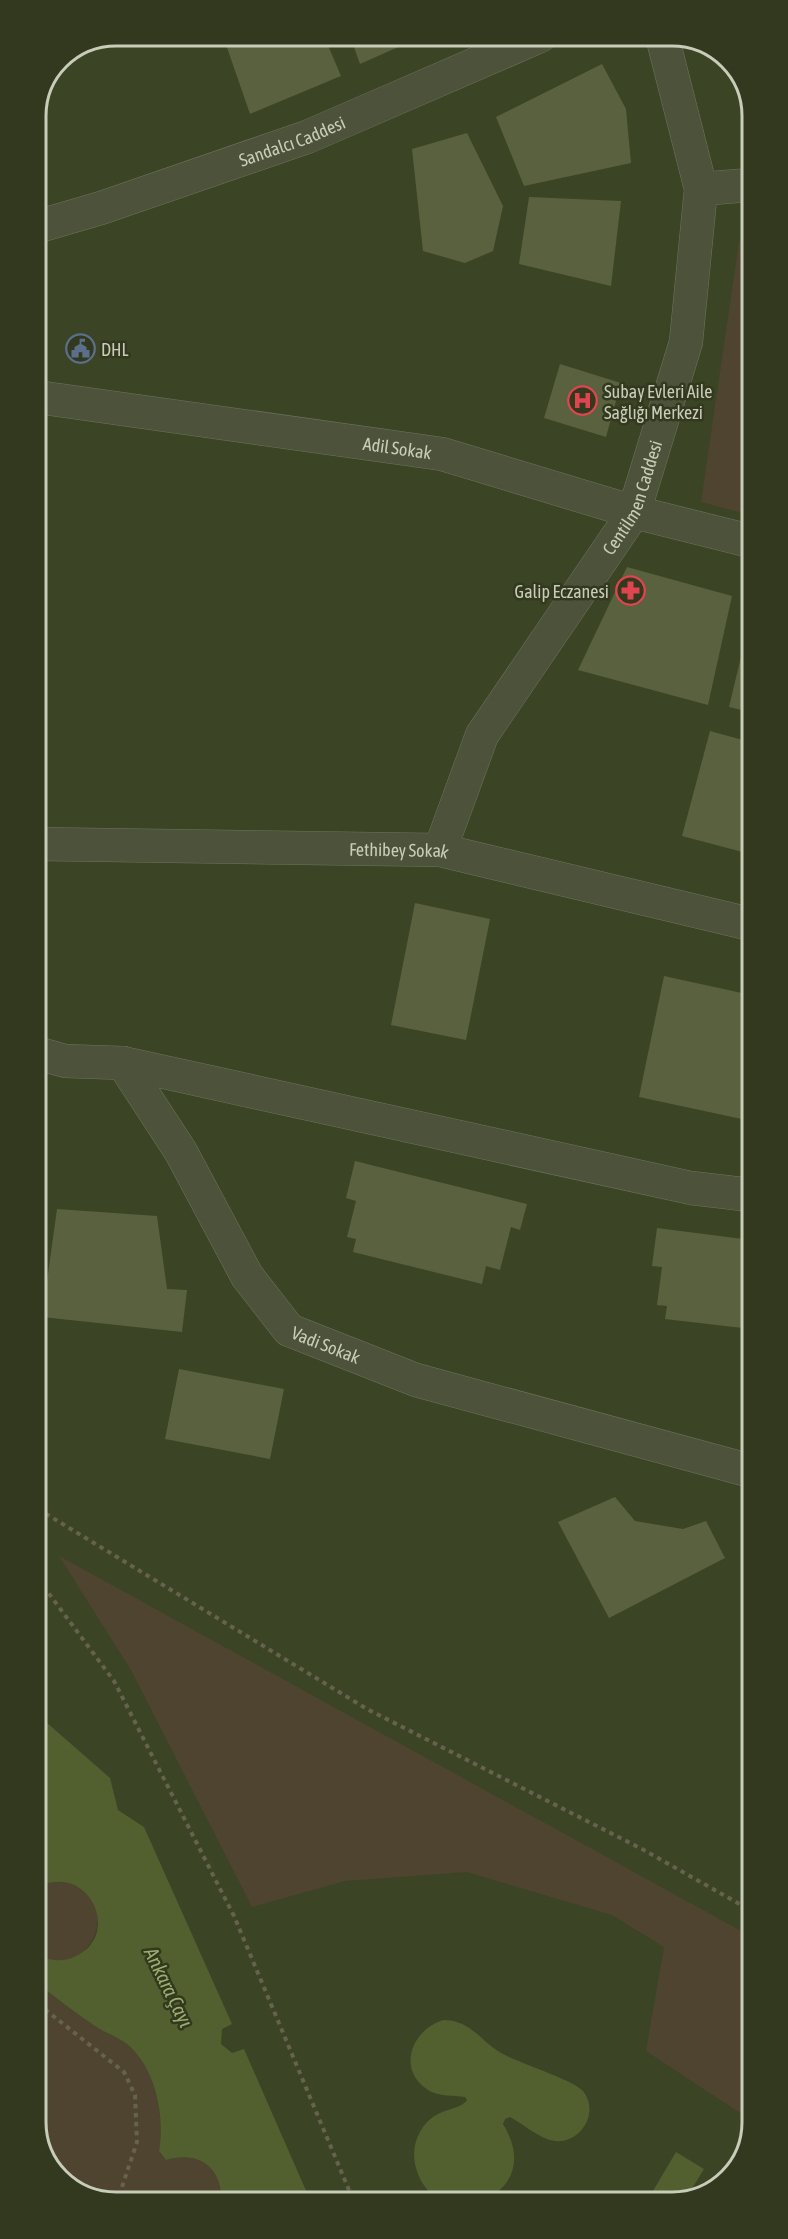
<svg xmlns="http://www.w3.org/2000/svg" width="788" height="2239" viewBox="0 0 788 2239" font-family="'Asap Condensed',sans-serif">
<rect width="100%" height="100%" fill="#3c4426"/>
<g fill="#4e442f">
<polygon points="750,233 750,515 701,502 739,242"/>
<polygon points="59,1556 752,1937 752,2121 646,2051 664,1947 612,1915 467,1872 345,1881 252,1907 131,1670"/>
<path d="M56,1881C129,1886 95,1986 38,1955V1887Z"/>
<path d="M38,1984C57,1998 75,2013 95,2026C105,2033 118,2037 127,2044C156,2068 165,2117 159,2152L166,2160C199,2150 223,2168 221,2202L110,2203L64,2183L39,2143Z"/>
</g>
<g fill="#525f2e">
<path d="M38,1715L110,1778L118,1810L144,1827L232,2024L222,2029L221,2044L232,2053L244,2049L311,2202H221C223,2168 199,2150 166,2160L159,2151C165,2117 156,2068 127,2044C118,2037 105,2033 95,2026C75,2013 57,1998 38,1984V1955C49,1961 63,1962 74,1957C123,1937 90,1861 38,1887Z"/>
<path d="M443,2020C472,2020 481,2043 505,2055C520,2063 575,2081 583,2091C600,2112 581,2144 555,2141C539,2139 524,2124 510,2117L505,2119L503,2124C550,2200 435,2233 417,2171C413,2160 413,2147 418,2136C432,2105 458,2113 467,2100L465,2097C453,2095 439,2097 428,2090C396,2069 412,2030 443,2020Z"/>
<polygon points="676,2152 704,2169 685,2200 647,2201"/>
</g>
<g fill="#59613f">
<polygon points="223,36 324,36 341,76 250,114"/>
<polygon points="350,36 423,36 360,64"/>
<polygon points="602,64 626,109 631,163 524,186 496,117"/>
<polygon points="467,133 503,206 493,251 465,263 423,251 412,149"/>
<polygon points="529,197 621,201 611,286 519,264"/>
<polygon points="560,364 621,383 606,437 544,418"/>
<polygon points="627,567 732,596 708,705 578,670"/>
<polygon points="749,623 750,624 750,712 729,707"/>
<polygon points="710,731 750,742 750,854 682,836"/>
<polygon points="415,903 490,919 466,1040 391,1025"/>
<polygon points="664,976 751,995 751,1121 639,1097"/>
<polygon points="355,1161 527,1204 520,1230 511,1227 500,1270 486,1266 482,1284 353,1252 356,1239 347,1237 356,1201 346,1198"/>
<polygon points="57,1209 157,1216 167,1289 187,1290 182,1332 42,1317"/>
<polygon points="657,1228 751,1240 751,1329 665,1319 667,1306 657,1305 662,1267 652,1266"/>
<polygon points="179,1369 284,1389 270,1459 165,1439"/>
<polygon points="615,1497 635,1521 683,1529 706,1521 725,1558 609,1618 558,1522"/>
</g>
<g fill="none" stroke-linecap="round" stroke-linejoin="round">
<defs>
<g id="minor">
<polyline points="701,189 749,185"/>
<path id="s1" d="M36,227L101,208L307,137L540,36"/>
<path id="s2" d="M37,397L442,454L634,512L750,541"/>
<path id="s3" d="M37,844L440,850L750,924"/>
<path id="s4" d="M440,850L482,735L634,512L686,342L701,189L662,36"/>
<path id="s5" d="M37,1053L65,1061L123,1063L181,1152L247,1276L289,1330L416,1380L751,1471"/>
<polyline points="123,1063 691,1188 751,1195"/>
</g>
</defs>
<use href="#minor" stroke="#6d745c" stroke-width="34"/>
<g stroke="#67624d" stroke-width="4" stroke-dasharray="4.5 4.5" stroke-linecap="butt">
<polyline points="38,1509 367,1709 642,1849 752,1911"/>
<polyline points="38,1579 114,1681 234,1916 354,2202"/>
<polyline points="38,2004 124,2072 135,2095 137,2142 121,2190 122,2203"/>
</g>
<use href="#minor" stroke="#4d533a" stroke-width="33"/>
</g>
<defs>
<symbol id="civic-ring" viewBox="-11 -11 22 22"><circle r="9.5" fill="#32391f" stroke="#5c6f8a" stroke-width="1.5"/><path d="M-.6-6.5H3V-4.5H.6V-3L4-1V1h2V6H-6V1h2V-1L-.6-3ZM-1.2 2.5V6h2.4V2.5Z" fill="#5c6f8a"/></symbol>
<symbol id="hospital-ring" viewBox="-11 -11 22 22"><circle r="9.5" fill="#32391f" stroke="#e0444e" stroke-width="1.5"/><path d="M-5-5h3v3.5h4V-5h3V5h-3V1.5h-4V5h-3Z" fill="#e0444e"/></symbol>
<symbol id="pharmacy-ring" viewBox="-11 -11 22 22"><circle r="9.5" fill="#32391f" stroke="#e0444e" stroke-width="1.5"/><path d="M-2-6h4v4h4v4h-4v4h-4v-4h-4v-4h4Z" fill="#e0444e"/></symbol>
</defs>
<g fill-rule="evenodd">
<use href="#civic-ring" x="64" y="332" width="33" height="33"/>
<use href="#hospital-ring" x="566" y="384" width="33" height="33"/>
<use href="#pharmacy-ring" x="614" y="574" width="33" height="33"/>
</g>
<g text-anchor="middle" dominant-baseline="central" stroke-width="5" stroke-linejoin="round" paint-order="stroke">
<g font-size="18" fill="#c7cdb8" stroke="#32391f">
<text stroke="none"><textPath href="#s1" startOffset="270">Sandalcı Caddesi</textPath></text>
<text stroke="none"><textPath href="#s2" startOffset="364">Adil Sokak</textPath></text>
<text stroke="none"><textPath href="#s4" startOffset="405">Centilmen Caddesi</textPath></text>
<text stroke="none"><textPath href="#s3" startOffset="362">Fethibey Sokak</textPath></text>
<text stroke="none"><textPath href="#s5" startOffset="442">Vadi Sokak</textPath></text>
</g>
<g font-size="18" fill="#c7cdb8" stroke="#32391f" text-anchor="start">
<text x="101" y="349">DHL</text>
<text x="604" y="391">Subay Evleri Aile<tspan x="604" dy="21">Sağlığı Merkezi</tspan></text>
<text x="609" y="591" text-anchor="end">Galip Eczanesi</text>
</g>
<g font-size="20" font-style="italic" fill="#9dad6f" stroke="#32391f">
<text transform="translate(169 1987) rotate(64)">Ankara Çayı</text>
</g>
</g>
<path d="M0 0H788V2239H0ZM116 46H672A70 70 0 0 1 742 116V2122A70 70 0 0 1 672 2192H116A70 70 0 0 1 46 2122V116A70 70 0 0 1 116 46Z" fill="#32391f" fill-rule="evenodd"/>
<path fill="none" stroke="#c7cdb8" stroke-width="3" d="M116 46H672A70 70 0 0 1 742 116V2122A70 70 0 0 1 672 2192H116A70 70 0 0 1 46 2122V116A70 70 0 0 1 116 46Z"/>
</svg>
